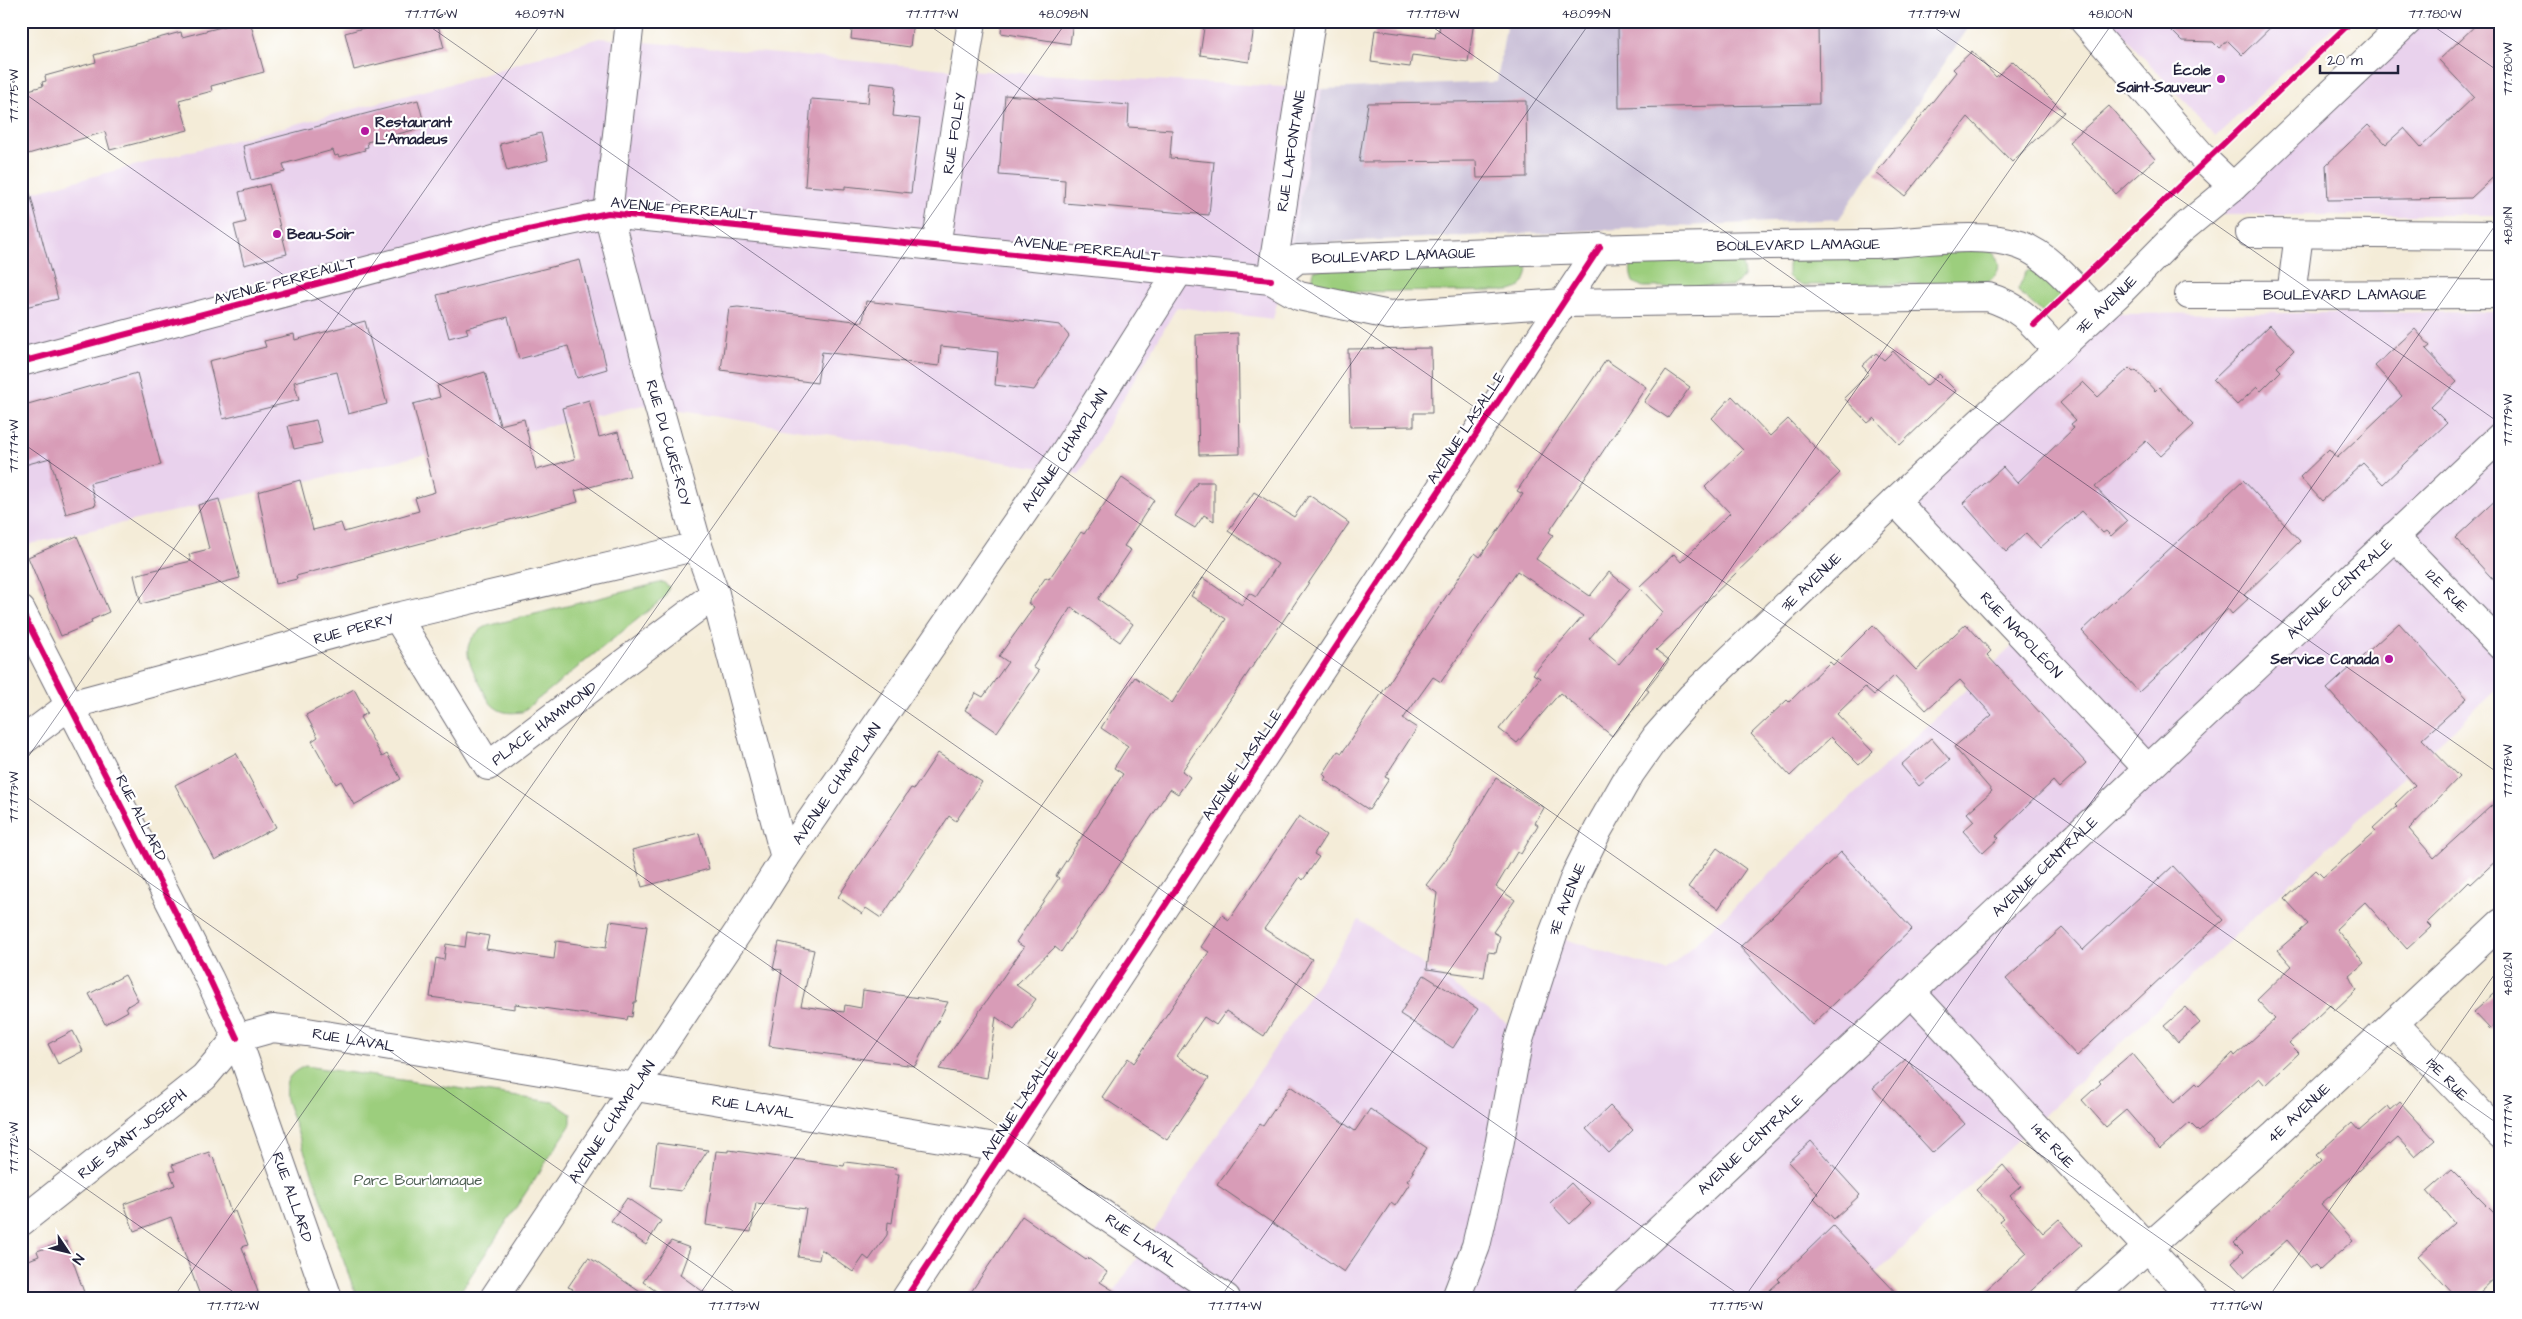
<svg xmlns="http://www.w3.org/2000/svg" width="2522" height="1319" viewBox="0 0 2522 1319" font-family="'Architects Daughter',sans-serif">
<rect width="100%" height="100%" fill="#fff"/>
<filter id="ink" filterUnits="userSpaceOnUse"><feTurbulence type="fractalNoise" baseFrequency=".02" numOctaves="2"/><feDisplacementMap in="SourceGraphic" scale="10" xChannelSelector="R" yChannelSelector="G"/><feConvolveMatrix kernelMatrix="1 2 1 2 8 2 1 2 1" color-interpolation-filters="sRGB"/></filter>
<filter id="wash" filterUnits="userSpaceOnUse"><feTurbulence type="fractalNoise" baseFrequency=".0096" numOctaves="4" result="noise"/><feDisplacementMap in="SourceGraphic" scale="20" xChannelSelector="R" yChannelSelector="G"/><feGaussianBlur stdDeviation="1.12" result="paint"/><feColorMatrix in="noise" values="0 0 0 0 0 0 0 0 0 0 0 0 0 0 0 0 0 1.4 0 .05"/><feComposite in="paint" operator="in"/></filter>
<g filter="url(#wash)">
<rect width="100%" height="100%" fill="#f4ecd8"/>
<g fill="#e9d2ed">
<polygon points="2110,21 2340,21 2216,136"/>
<polygon points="2414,21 2501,21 2501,215 2210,215"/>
<polygon points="599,38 946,69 1322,89 1292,244 1273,319 1177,307 1079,474 643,405 21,546 21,195 466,80"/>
<polygon points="2501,312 2501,685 1850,1298 1110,1298 1359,920 1524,1035 1555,936 1666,971 2021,638 1896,505 2099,314"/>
</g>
<polygon fill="#c9bfd7" points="1507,21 1973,21 1839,219 1292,244 1322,89 1497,82"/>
<g fill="#9cce7d" stroke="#5f785c">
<path d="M1990,250C2004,263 2000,276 1984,283L1803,285L1794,282L1788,276V265L1791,258Z"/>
<path d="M1741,259L1744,275L1740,281L1732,286L1643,287L1633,282C1630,274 1629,267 1634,260Z"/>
<path d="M1524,263L1528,268C1526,280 1524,288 1510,291L1323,292L1312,283L1314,270Z"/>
<polygon points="2032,269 2045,277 2063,295 2044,314 2020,293 2018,289 2026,272"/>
<path d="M663,582L669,587L664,598L522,712C513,713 504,714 496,708C488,703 485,693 481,686C469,662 456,643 487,626Z"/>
<path d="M305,1066L553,1102L571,1114V1124L564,1135L456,1298H357L286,1100C284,1081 288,1074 305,1066Z"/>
</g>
<g id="blocks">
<g fill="#d89cb7">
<polygon points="245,21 250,21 264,72 211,86 212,91 179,100 188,130 110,150 105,132 21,156 21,92 43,86 42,82 46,81 45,76 96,62 94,55 181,32 182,37"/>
<polygon points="410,21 437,21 444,48 354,70 345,33 378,24 379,29"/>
<polygon points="853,21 913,21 910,47 851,39"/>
<polygon points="1002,21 1073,21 1070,44 1001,33"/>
<polygon points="1205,21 1254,26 1249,62 1200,55"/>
<polygon points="1440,21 1474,21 1468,62 1412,55 1410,67 1371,62 1375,30 1435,38 1436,32 1439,32"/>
<polygon points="1618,21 1818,21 1819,104 1619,108"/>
<polygon points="2162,21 2277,21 2242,55 2228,41 2219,48 2213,42 2182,41"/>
<polygon points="2480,21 2501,21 2501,170 2471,198 2328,200 2326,165 2368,125 2386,144 2404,128 2421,147 2474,97 2439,60"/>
<polygon points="1972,51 1996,77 2013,61 2064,112 2012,162 1968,117 1905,196 1876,173 1956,72 1953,69"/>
<polygon points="870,83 896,86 893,116 920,119 911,193 845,186 845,189 805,186 811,99 868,103"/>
<polygon points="1005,95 1129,105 1128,127 1172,130 1170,158 1214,162 1209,215 1064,203 1065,180 999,175"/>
<polygon points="418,100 425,127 367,142 368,147 364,148 365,150 339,157 338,155 335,156 333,150 283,164 285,172 251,180 243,146"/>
<polygon points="1526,101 1527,177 1477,178 1476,161 1359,162 1368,103"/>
<polygon points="2109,106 2155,159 2116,194 2069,142"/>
<polygon points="541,133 548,160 507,171 500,144"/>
<polygon points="269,184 287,254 244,265 234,225 246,222 239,192"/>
<polygon points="28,186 58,299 21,308 21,187"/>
<polygon points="580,260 607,369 577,378 568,346 519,359 508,317 466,328 468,333 449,338 437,295"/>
<polygon points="866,301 1060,325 1069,336 1034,390 995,385 998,352 941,346 939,366 822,352 817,383 721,370 729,308 738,307 863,322"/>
<polygon points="365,321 387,404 348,414 337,372 294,382 299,400 223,419 209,361 266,347 264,341 294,334 295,340"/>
<polygon points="2270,325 2294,350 2277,367 2281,371 2261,391 2257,387 2237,405 2213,380"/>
<polygon points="2415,329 2430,346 2426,349 2457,382 2431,407 2447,423 2383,484 2363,463 2322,501 2300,477 2329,449 2337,458 2402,396 2375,366"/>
<polygon points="1238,333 1240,454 1199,455 1196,335"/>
<polygon points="1431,348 1432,413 1414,413 1414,426 1350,427 1348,349"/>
<polygon points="1893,351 1926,386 1939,374 1956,391 1900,445 1874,418 1868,423 1844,398 1869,373 1862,366 1876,353 1884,360"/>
<polygon points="1606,360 1646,387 1549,532 1553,535 1536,559 1590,596 1609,572 1630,589 1589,639 1619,664 1663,612 1639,587 1674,554 1681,562 1730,513 1705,487 1743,450 1712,418 1732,396 1770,436 1788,419 1840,473 1656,650 1669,660 1646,689 1649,691 1612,736 1560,693 1517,743 1499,729 1540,678 1533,674 1583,616 1517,571 1441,682 1433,677 1403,719 1417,728 1385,777 1389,779 1369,810 1324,780 1326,777 1323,774 1338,751 1342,753 1475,553 1480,557 1523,494 1517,491"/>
<polygon points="2129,368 2133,372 2136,370 2155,391 2159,387 2194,425 2161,456 2146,441 2095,487 2127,521 2111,536 2106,531 2103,533 2082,511 2040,548 2026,533 2006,552 1963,503 2003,467 2017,483 2074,428 2071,424 2076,420 2060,403 2083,382 2098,397"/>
<polygon points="1666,370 1690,387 1668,418 1644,402"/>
<polygon points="485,372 500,425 524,419 536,470 575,459 562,408 589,400 599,437 618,432 630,476 575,491 578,502 296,576 297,579 276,584 258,492 300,480 313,530 341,523 344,532 419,511 415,498 435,492 413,404 440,397 437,386"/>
<polygon points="137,373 161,465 90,483 96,505 66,514 50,458 21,466 21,406"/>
<polygon points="316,420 322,443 294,449 288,426"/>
<polygon points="1122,478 1154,500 1124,546 1131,550 1098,599 1133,624 1120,642 1071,607 1033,667 1039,671 997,732 965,710 976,693 983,697 1008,662 999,656 1034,607 1028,603 1046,577 1049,579 1081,532 1084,534"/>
<polygon points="2243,480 2300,541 2244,595 2248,599 2232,614 2228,609 2139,692 2082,631"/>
<polygon points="1198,482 1214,482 1214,521 1204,515 1195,528 1175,516"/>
<polygon points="1254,492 1294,517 1309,495 1349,523 1182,771 1190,777 1178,794 1170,789 1061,952 1055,947 1016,985 1036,999 1014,1030 996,1017 987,1078 939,1069 1024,947 1016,942 1059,878 1056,876 1123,774 1114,768 1128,746 1101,728 1116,704 1135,677 1172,703 1226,619 1191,596 1203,578 1242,605 1249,593 1256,597 1278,564 1228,531"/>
<polygon points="2501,495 2501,588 2455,538"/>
<polygon points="219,499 240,578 141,604 134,575 191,561 189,554 209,549 198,505"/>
<polygon points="77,536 109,612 91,620 92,623 61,636 28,557"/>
<polygon points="2399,623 2467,698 2422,739 2459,777 2409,829 2434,858 2501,797 2501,856 2471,884 2469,882 2427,923 2431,927 2407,949 2365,902 2336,929 2364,963 2349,976 2356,990 2335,1010 2330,1005 2289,1043 2299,1053 2265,1085 2259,1078 2199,1132 2190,1123 2160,1149 2126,1110 2106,1127 2082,1100 2101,1083 2099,1081 2132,1053 2174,1103 2196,1083 2199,1086 2233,1053 2235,1056 2275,1019 2257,1000 2292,966 2278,950 2308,924 2285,899 2316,870 2323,877 2376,831 2373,828 2397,806 2395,804 2415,785 2327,689"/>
<polygon points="1966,624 1991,651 1987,655 2086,763 2059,788 2053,781 1996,836 1999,838 1983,853 1963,831 1974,821 1967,813 1992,791 1954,747 1992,715 1960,680 1926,710 1894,676 1874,695 1865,687 1837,714 1873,752 1859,765 1831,737 1790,776 1751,734 1787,700 1789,702 1830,662 1833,665 1873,625 1916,670"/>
<polygon points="354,689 367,713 360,717 382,757 387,754 401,779 354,805 341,781 336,784 312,741 318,737 306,715"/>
<polygon points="1931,738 1950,760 1919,786 1901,765"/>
<polygon points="236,753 276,827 215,860 175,785"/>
<polygon points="938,753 982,782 956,821 949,816 881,918 866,908 862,914 838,897 911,788 914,789"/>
<polygon points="1496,778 1544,808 1535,823 1538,825 1521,854 1517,852 1496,887 1515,900 1493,932 1500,936 1496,953 1488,952 1484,977 1427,969 1437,893 1426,885 1450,854"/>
<polygon points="1299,816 1326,835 1314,854 1319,857 1303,880 1300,877 1264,929 1312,959 1264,1036 1226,1011 1216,1025 1204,1017 1177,1056 1209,1078 1167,1140 1102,1097 1128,1058 1134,1063 1209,952 1201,947 1222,915 1229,920"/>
<polygon points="699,833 709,869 642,887 632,850"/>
<polygon points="1717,848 1746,869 1718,909 1688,887"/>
<polygon points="1841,852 1912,929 1812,1025 1740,947"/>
<polygon points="2173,866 2223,920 2077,1056 2006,979 2062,928 2083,950"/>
<polygon points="610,921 647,926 636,1002 634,1002 632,1017 628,1016 627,1020 515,1004 515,1009 430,997 436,958 444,960 446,944 465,947 467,932 489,936 486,949 554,959 556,941 606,948"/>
<polygon points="779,942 814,950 801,1006 844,1012 845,1005 861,1008 863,990 948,1002 915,1066 769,1046 782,970 773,969"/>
<polygon points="125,975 138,1000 126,1007 128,1011 105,1024 89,994"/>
<polygon points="1424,975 1478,1009 1453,1048 1400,1014"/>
<polygon points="2501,988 2501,1019 2490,1029 2474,1012"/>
<polygon points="2186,1007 2200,1023 2178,1042 2164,1026"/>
<polygon points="73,1031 83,1051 58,1064 48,1044"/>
<polygon points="1906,1059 1965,1124 1933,1153 1873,1088"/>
<polygon points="1290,1086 1355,1131 1370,1109 1427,1148 1412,1171 1414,1172 1407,1181 1410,1183 1395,1206 1391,1203 1344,1272 1217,1185 1260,1124 1263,1126"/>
<polygon points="2400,1102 2435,1140 2415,1157 2398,1138 2390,1145 2388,1144 2321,1204 2353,1240 2320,1270 2315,1265 2311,1268 2287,1240 2245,1277 2232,1262 2243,1252 2234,1243 2321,1160 2316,1155 2352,1123 2359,1131 2388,1106 2391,1110"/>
<polygon points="1610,1106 1633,1130 1609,1153 1586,1129"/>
<polygon points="1811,1141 1860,1195 1834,1219 1814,1198 1818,1194 1788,1162"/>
<polygon points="657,1143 708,1150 681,1191 651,1187"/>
<polygon points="729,1150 844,1166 845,1162 896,1168 895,1174 899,1174 892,1223 888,1222 887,1235 869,1260 864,1256 853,1272 821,1249 819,1260 798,1257 806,1209 756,1203 751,1232 706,1225 716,1151 729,1152"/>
<polygon points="209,1152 211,1158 213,1157 231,1213 235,1211 248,1245 242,1247 258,1292 254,1294 256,1298 201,1298 171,1217 134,1231 124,1204 175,1185 170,1172 175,1171 172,1165"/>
<polygon points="2003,1165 2021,1186 2010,1196 2043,1233 2059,1219 2082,1245 2023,1298 1977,1298 2027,1253 1999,1221 2003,1218 1976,1190"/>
<polygon points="2451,1170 2501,1220 2501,1272 2474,1298 2457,1298 2418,1256 2454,1223 2427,1191"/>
<polygon points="1571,1183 1591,1204 1570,1224 1550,1203"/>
<polygon points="627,1198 661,1221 646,1245 611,1221"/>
<polygon points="1022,1216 1086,1260 1088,1258 1107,1272 1100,1282 1125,1298 967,1298"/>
<polygon points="1833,1226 1901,1298 1761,1298 1780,1281 1778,1279"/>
<polygon points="66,1241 86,1298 21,1298 21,1263 39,1256 37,1251"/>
<polygon points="671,1241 690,1248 680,1275 712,1298 666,1298 643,1282"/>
<polygon points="588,1258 593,1260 649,1298 567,1298 573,1289 568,1287"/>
</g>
</g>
</g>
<g filter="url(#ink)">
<use href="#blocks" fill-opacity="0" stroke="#6c6972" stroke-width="1"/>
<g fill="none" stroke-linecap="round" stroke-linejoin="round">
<defs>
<g id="minor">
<path id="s1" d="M630,21L608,213L650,376L698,546L715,594L785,858"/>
<polyline points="2084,21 2207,162 2233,187"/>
<polyline points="2250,233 2501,235"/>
<path id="s2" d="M936,246L972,21"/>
<path id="s3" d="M1271,280L1297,259C1487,252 1676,245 1867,244C1912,244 1978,230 2020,245C2049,255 2077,290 2098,312"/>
<path id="s4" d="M1271,280L1311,21"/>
<path id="s5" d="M2189,295L2501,294"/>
<polyline points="2291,295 2299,234"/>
<path d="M21,362L495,237L608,213L1271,280L1299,296L1389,315L1564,303L1988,297C2022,307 2034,325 2057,350"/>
<path id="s6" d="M1895,501L2148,769"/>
<path id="s7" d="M2394,536L2501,646"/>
<path id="s8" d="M21,610L209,978L237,1038L328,1298"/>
<path id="s9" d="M397,617L488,766L715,594"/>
<path id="s10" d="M21,742L70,705L397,617L698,546"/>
<path id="s11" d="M1911,992L2194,1298"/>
<path id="s12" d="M2395,1024L2501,1135"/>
<path id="s13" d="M237,1038L273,1028L307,1032L1007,1149L1226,1298"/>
<path id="s14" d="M21,1222L204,1077L237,1038"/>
<path id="s15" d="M494,1298L742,926L785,858L1063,455L1179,271"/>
<polyline points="906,1298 1600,247"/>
<path id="s16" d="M1587,1298L2501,436"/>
<path id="s17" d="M2091,1298L2275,1135L2501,923"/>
</g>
<g id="major">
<path id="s18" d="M1456,1298L1476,1246L1499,1146L1518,1043L1553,934L1576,874L1598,830L1630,774L1656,737L1692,696L1895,501L2118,294L2181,230L2233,187L2408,21"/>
</g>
</defs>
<use href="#minor" stroke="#6c6972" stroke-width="30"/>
<use href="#major" stroke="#6c6972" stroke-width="30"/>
<use href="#minor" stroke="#fff" stroke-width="28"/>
<use href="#major" stroke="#fff" stroke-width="28"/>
<defs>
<g id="cycleway">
<polyline points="2034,325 2352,21"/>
<polyline points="21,362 495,237 608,213 1271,280"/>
<polyline points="21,610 209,978 237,1038"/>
<polyline points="906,1298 1600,247"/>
</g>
</defs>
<use href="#cycleway" stroke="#fff" stroke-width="9"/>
<use href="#cycleway" stroke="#d6006c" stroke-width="6"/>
</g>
</g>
<path fill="none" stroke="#22223b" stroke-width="1" stroke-opacity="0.45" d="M422,21L2245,1298M923,21L2501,1126M1424,21L2501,775M1925,21L2501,424M2426,21L2501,73M21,91L1744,1298M21,442L1244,1298M21,767L543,21M21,793L743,1298M21,1143L242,1298M173,1298L1067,21M697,1298L1591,21M1220,1298L2114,21M1744,1298L2501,217M2268,1298L2501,965"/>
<g fill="#b5179e" stroke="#fff" stroke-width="2">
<circle cx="2221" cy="79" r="5"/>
<circle cx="365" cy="131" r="5"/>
<circle cx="277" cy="234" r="5"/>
<circle cx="2389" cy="659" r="5"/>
</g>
<g text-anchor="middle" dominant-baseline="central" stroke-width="4.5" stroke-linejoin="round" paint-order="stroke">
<g font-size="15" font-weight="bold" fill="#22223b" stroke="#fff" text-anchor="end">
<text x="2211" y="70">École<tspan x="2211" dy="17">Saint-Sauveur</tspan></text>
<text x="375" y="122" text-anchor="start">Restaurant<tspan x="375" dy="17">L'Amadeus</tspan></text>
<text x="287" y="234" text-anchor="start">Beau-Soir</text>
<text x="2379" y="659">Service Canada</text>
</g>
<g font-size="15" fill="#22223b" stroke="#fff">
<text stroke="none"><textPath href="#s2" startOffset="114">RUE FOLEY</textPath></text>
<text stroke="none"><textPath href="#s4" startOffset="131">RUE LAFONTAINE</textPath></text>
<text transform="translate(684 209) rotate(5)">AVENUE PERREAULT</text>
<text stroke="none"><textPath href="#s3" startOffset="535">BOULEVARD LAMAQUE</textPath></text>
<text transform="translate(1087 249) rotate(6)">AVENUE PERREAULT</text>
<text stroke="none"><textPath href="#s3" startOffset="130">BOULEVARD LAMAQUE</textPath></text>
<text transform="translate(285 281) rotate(-15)">AVENUE PERREAULT</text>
<text stroke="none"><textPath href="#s5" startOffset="156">BOULEVARD LAMAQUE</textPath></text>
<text stroke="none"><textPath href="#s18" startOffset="1225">3E AVENUE</textPath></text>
<text transform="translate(1466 428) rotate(-57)">AVENUE LASALLE</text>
<text stroke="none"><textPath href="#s1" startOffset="431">RUE DU CURÉ-ROY</textPath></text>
<text stroke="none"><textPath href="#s15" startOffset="1022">AVENUE CHAMPLAIN</textPath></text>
<text stroke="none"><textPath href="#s18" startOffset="820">3E AVENUE</textPath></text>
<text stroke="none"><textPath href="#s16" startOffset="1034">AVENUE CENTRALE</textPath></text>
<text stroke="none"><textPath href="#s7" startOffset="76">12E RUE</textPath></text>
<text stroke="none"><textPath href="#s10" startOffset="355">RUE PERRY</textPath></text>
<text stroke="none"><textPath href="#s6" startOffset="184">RUE NAPOLÉON</textPath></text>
<text stroke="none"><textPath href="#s9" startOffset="245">PLACE HAMMOND</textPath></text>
<text transform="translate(1242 765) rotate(-56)">AVENUE LASALLE</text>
<text stroke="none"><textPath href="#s15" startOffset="618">AVENUE CHAMPLAIN</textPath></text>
<text transform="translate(141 818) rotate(63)">RUE ALLARD</text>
<text stroke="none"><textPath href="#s16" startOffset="629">AVENUE CENTRALE</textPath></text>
<text stroke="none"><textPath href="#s18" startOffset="415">3E AVENUE</textPath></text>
<text stroke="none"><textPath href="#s13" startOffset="119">RUE LAVAL</textPath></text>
<text stroke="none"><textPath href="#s12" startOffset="76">13E RUE</textPath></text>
<text transform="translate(1020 1104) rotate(-57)">AVENUE LASALLE</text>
<text stroke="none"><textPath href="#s13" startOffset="524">RUE LAVAL</textPath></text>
<text stroke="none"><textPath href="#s17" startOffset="278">4E AVENUE</textPath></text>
<text stroke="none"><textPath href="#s15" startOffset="212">AVENUE CHAMPLAIN</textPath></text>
<text stroke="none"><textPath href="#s14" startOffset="142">RUE SAINT-JOSEPH</textPath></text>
<text stroke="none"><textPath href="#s16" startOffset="224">AVENUE CENTRALE</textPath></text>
<text stroke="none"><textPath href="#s11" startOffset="209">14E RUE</textPath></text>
<text stroke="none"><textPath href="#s8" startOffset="648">RUE ALLARD</textPath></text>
<text stroke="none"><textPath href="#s13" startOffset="944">RUE LAVAL</textPath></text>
</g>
<g font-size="15" fill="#4d5e52" stroke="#fff">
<text x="418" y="1180">Parc Bourlamaque</text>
</g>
</g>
<rect width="2522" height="1319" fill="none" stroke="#fff" stroke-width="55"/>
<g transform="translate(68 1252) rotate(125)" stroke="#ffffff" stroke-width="4" paint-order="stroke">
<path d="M0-4L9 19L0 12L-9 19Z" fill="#22223b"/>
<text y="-8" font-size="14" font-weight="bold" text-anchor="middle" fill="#22223b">N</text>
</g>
<path d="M2320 65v8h78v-8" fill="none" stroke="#22223b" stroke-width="2.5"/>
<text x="2327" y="65" font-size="15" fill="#22223b" stroke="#ffffff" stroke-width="4" paint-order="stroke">20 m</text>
<rect x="28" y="28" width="2466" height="1264" fill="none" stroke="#22223b" stroke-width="2"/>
<g font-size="12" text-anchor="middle" fill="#22223b">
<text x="431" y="18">77.776°W</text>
<text x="539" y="18">48.097°N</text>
<text x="932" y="18">77.777°W</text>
<text x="1063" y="18">48.098°N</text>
<text x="1433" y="18">77.778°W</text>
<text x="1586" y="18">48.099°N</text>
<text x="1934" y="18">77.779°W</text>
<text x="2110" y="18">48.100°N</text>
<text x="2435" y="18">77.780°W</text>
<text transform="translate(2508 69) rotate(-90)" y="4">77.780°W</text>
<text transform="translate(14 96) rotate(-90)" y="4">77.775°W</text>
<text transform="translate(2508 226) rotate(-90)" y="4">48.101°N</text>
<text transform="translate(2508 420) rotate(-90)" y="4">77.779°W</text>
<text transform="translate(14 446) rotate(-90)" y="4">77.774°W</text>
<text transform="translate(2508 771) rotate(-90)" y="4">77.778°W</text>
<text transform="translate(14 797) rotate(-90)" y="4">77.773°W</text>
<text transform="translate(2508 974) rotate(-90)" y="4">48.102°N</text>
<text transform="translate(2508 1121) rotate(-90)" y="4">77.777°W</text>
<text transform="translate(14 1148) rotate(-90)" y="4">77.772°W</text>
<text x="233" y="1310">77.772°W</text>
<text x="734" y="1310">77.773°W</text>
<text x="1235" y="1310">77.774°W</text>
<text x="1736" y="1310">77.775°W</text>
<text x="2236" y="1310">77.776°W</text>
</g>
</svg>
